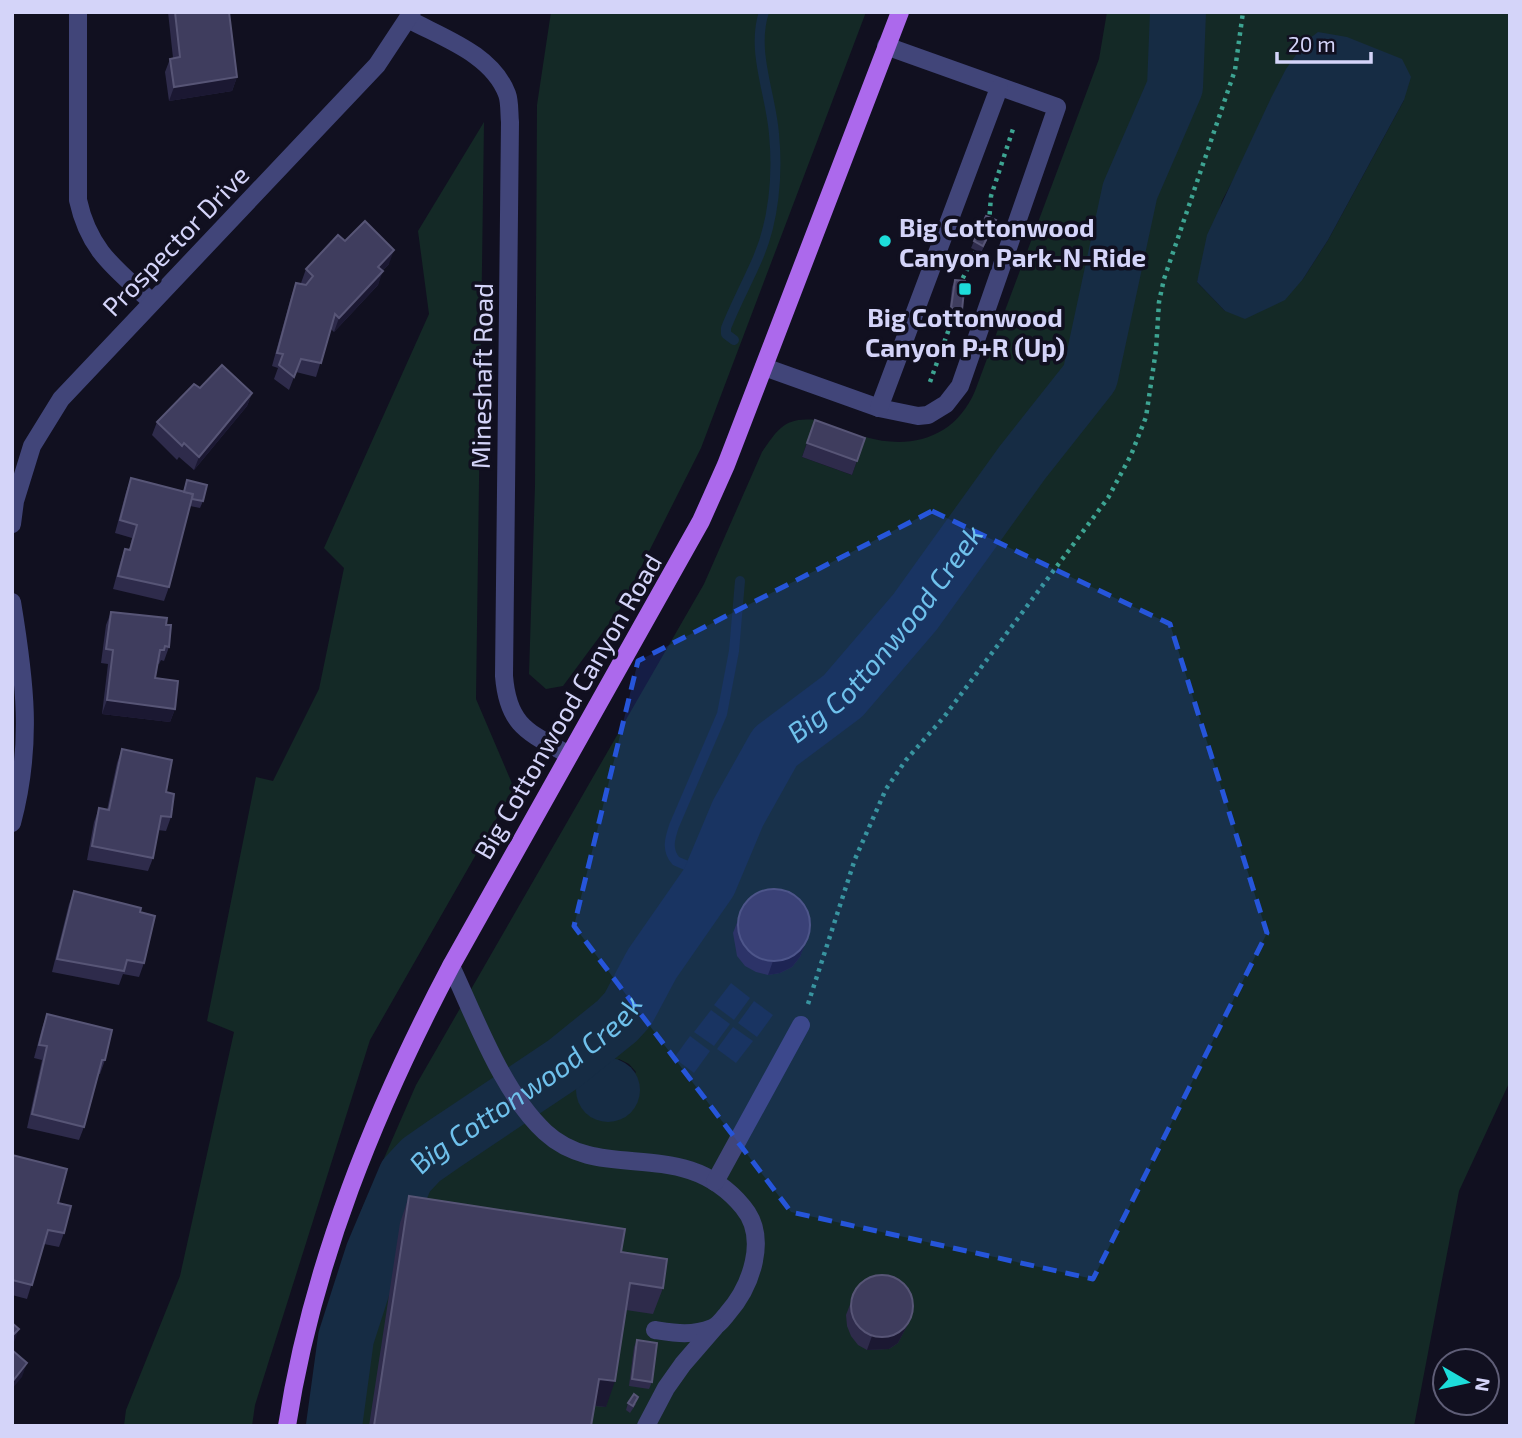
<svg xmlns="http://www.w3.org/2000/svg" width="1522" height="1438" viewBox="0 0 1522 1438" font-family="'Exo 2',sans-serif">
<rect width="100%" height="100%" fill="#111020"/>
<g fill="#142926" fill-rule="evenodd">
<polygon points="551,12 866,12 701,448 620,609 563,686 546,689 529,674 535,486 537,105"/>
<path d="M1107,12H1510V1081L1459,1191L1414,1426H310L361,1211L416,1085L704,584L762,452C778,429 785,417 815,420L802,457L852,475L865,437C911,450 955,438 975,391L1099,59ZM1404,100L1328,240L1303,279L1225,311L1197,282L1222,201L1243,161ZM619,1059L629,1064L636,1072L595,1119L580,1104Z"/>
<polygon points="484,122 476,699 514,788 370,1040 255,1405 252,1426 124,1426 126,1410 180,1276 234,1032 207,1021 256,777 273,781 319,689 344,568 324,548 429,314 418,231"/>
</g>
<g fill="#162c44">
<polygon points="1318,32 1347,37 1402,59 1411,77 1404,100 1328,240 1303,279 1285,300 1245,319 1225,311 1197,282 1207,235 1271,98 1286,69 1305,42"/>
<polygon points="731,983 750,998 734,1020 714,1005"/>
<polygon points="754,1001 773,1015 757,1037 738,1023"/>
<polygon points="711,1010 730,1024 714,1046 694,1032"/>
<polygon points="733,1027 753,1041 736,1063 717,1049"/>
<polygon points="690,1036 710,1051 694,1073 674,1058"/>
<circle cx="608" cy="1090" r="32"/>
</g>
<g fill="none" stroke-linecap="round" stroke-linejoin="round">
<g stroke="#162c44" stroke-width="10">
<path d="M734,340L726,334V328C735,305 747,283 757,260C774,222 778,175 774,134C771,94 751,51 764,12"/>
<path d="M711,876L676,861C666,850 670,838 674,826L722,714L734,651L740,581"/>
</g>
<path stroke="#162c44" stroke-width="56" id="s1" d="M334,1426L346,1338L373,1254L406,1176L421,1160L444,1144L565,1063L617,1021L628,1009L652,964L709,882L738,813L775,747L843,696L915,612L1022,463L1090,377L1130,191L1175,87L1178,12"/>
<g stroke="#3da492" stroke-width="4.5" stroke-dasharray="3.5 5" stroke-linecap="butt">
<polyline points="989,223 991,196 1014,126"/>
<polyline points="959,286 978,247"/>
<polyline points="930,382 955,312"/>
<polyline points="808,1004 855,859 886,789 906,760 944,717 1108,498 1131,455 1146,417 1156,350 1159,302 1164,279 1235,70 1243,12"/>
</g>
<g stroke="#414579" stroke-width="18">
<path d="M78,12V200C89,251 116,269 152,302"/>
<path d="M408,19C443,38 492,54 507,94C510,102 509,113 510,122L504,676C508,726 528,732 569,755"/>
<polyline points="764,367 879,408 918,416 928,415 946,404 960,386 1057,107 886,46"/>
<polyline points="879,408 999,88"/>
<polyline points="12,524 15,501 32,446 61,399 377,65 412,12"/>
<path d="M12,602C25,681 33,744 12,823"/>
<path d="M451,966C476,1019 502,1092 545,1132C602,1185 683,1134 743,1207C769,1238 751,1287 727,1314C723,1319 718,1326 712,1328C692,1336 675,1333 655,1330"/>
<polyline points="715,1182 801,1025"/>
<polyline points="646,1426 666,1388 683,1364 715,1327"/>
</g>
<path stroke="#ac69ec" stroke-width="18" d="M287,1426C312,1264 375,1110 451,966L701,521L726,465L900,12"/>
</g>
<g fill="#2e2b4b">
<polygon points="168,12 229,12 237,77 232,91 169,101 165,72 170,59 173,58"/>
<polygon points="996,220 981,253 971,248 974,241"/>
<polygon points="345,241 389,264 382,271 378,285 334,332 331,329 316,377 296,372 289,390 274,379 278,368 272,366 291,297 296,283 302,284 301,283 306,269"/>
<polygon points="955,280 962,310 959,317 949,315 952,287"/>
<polygon points="200,388 252,393 247,406 194,470 179,457 177,460 152,435 157,422"/>
<polygon points="815,420 865,438 852,475 802,457"/>
<polygon points="131,478 183,492 187,480 203,501 200,508 190,506 169,587 164,601 113,589 120,563 125,549 129,550 132,538 115,533 126,492"/>
<polygon points="111,612 166,625 169,647 164,661 161,660 159,664 157,664 155,678 175,709 170,722 102,714 108,664 101,663 106,625"/>
<polygon points="122,749 166,792 171,817 166,831 158,830 153,858 148,871 87,860 94,822 99,808 107,810 117,763"/>
<polygon points="74,891 140,912 144,963 139,977 123,974 119,985 52,972 69,904"/>
<polygon points="738,920 809,932 800,957 792,967 780,973 768,975 756,972 745,966 737,956 733,933"/>
<polygon points="47,1014 105,1060 100,1074 98,1074 84,1127 79,1140 27,1128 42,1060 34,1058 42,1028"/>
<polygon points="12,1155 58,1203 64,1233 59,1247 44,1244 27,1299 12,1295"/>
<polygon points="409,1196 621,1252 663,1288 653,1314 626,1310 606,1407 594,1406 591,1426 369,1426 400,1223"/>
<polygon points="851,1302 908,1324 898,1343 889,1349 867,1350 858,1345 851,1336 847,1326 846,1315"/>
<polygon points="637,1340 652,1382 649,1389 629,1386 634,1347"/>
<polygon points="628,1403 636,1404 630,1413 626,1410"/>
</g>
<g fill="#1b1832">
<polygon points="237,77 232,91 169,101 174,87"/>
<polygon points="394,250 389,264 373,280 378,267"/>
<polygon points="383,271 378,285 334,332 339,318"/>
<polygon points="951,308 962,310 959,317 949,315"/>
<polygon points="252,393 247,406 194,470 199,457"/>
<polygon points="107,700 175,709 170,722 102,714"/>
<polygon points="805,944 800,957 792,967 780,973 768,975 773,961"/>
<polygon points="913,1311 908,1324 898,1343 889,1349 867,1350 872,1336"/>
<polygon points="19,1329 14,1342 12,1344 12,1336"/>
<polygon points="27,1363 22,1377 12,1389 12,1382"/>
<polygon points="599,1379 615,1381 606,1407 589,1405"/>
</g>
<g fill="#3f3d5e" stroke="#575576" stroke-width="2">
<polygon points="175,12 229,12 237,77 174,87 170,59 180,57"/>
<polygon points="986,216 996,220 983,246 974,241"/>
<polygon points="365,221 394,250 378,267 383,271 339,318 335,314 321,363 301,359 294,377 279,365 283,354 277,353 296,283 306,285 313,276 306,269 338,235 345,241"/>
<polygon points="955,280 965,281 962,310 951,308"/>
<polygon points="222,365 252,393 199,457 184,443 182,446 157,422 194,384 200,388"/>
<polygon points="815,420 865,438 857,461 807,443"/>
<polygon points="131,478 193,494 169,587 118,576 125,549 130,550 137,525 120,520"/>
<polygon points="187,480 207,485 203,501 192,499 193,494 184,492"/>
<polygon points="111,612 167,618 166,625 171,625 169,647 165,646 164,650 160,650 155,678 178,681 175,709 107,700 113,650 106,649"/>
<polygon points="122,749 172,760 166,792 174,794 171,817 161,816 153,858 92,846 99,808 109,810"/>
<circle cx="774" cy="925" r="36"/>
<polygon points="74,891 141,908 140,912 155,916 144,963 127,960 124,971 57,959"/>
<polygon points="47,1014 112,1030 105,1060 102,1060 84,1127 32,1114 47,1046 39,1045"/>
<polygon points="12,1155 67,1169 58,1203 71,1206 64,1233 48,1230 32,1285 12,1280"/>
<polygon points="409,1196 625,1229 621,1252 667,1259 663,1288 630,1283 615,1381 599,1379 591,1426 374,1426"/>
<circle cx="882" cy="1306" r="31"/>
<polygon points="12,1323 19,1329 12,1336"/>
<polygon points="637,1340 657,1343 652,1382 632,1379"/>
<polygon points="12,1350 27,1363 12,1382"/>
<polygon points="634,1394 638,1397 633,1406 628,1403"/>
</g>
<path fill="#2655da" fill-opacity="0.2" stroke="#2655da" stroke-width="5" stroke-dasharray="14 9" stroke-linejoin="round" d="M932,511L1170,624L1267,933L1093,1279L791,1212L574,926L638,661Z"/>
<g fill="#1dddda" stroke="#111020" stroke-width="2.5">
<circle cx="885" cy="241" r="7"/>
<rect x="958" y="282" width="14" height="14" rx="3.5"/>
</g>
<g text-anchor="middle" dominant-baseline="central" stroke-width="7" stroke-linejoin="round" paint-order="stroke">
<g font-size="26" font-weight="bold" fill="#d4d4f9" stroke="#111020" text-anchor="start">
<text x="899" y="226">Big Cottonwood<tspan x="899" dy="30">Canyon Park-N-Ride</tspan></text>
<text x="965" y="316" text-anchor="middle">Big Cottonwood<tspan x="965" dy="30">Canyon P+R (Up)</tspan></text>
</g>
<g font-size="26" fill="#d4d4f9" stroke="#111020">
<text transform="translate(175 240) rotate(-46)">Prospector Drive</text>
<text transform="translate(481 376) rotate(-89)">Mineshaft Road</text>
<text transform="translate(567 706) rotate(-60)">Big Cottonwood Canyon Road</text>
</g>
<g font-size="28" font-style="italic" fill="#6fc1ec" stroke="#111020">
<text stroke="none"><textPath href="#s1" startOffset="1001">Big Cottonwood Creek</textPath></text>
<text stroke="none"><textPath href="#s1" startOffset="413">Big Cottonwood Creek</textPath></text>
</g>
</g>
<rect width="1522" height="1438" fill="none" stroke="#d4d4f9" stroke-width="28"/>
<g transform="translate(1466 1382) rotate(99)"><circle r="33" fill="#111020" stroke="#5f5e77" stroke-width="2"/>
<path d="M0-5L12 26L0 18L-12 26Z" fill="#1dddda"/>
<text y="-10" font-size="19" font-weight="bold" text-anchor="middle" fill="#d4d4f9">N</text>
</g>
<path d="M1277 52v10h94v-10" fill="none" stroke="#d4d4f9" stroke-width="3.5"/>
<text x="1288" y="52" font-size="21" fill="#d4d4f9" stroke="#111020" stroke-width="5" paint-order="stroke">20 m</text>
</svg>
